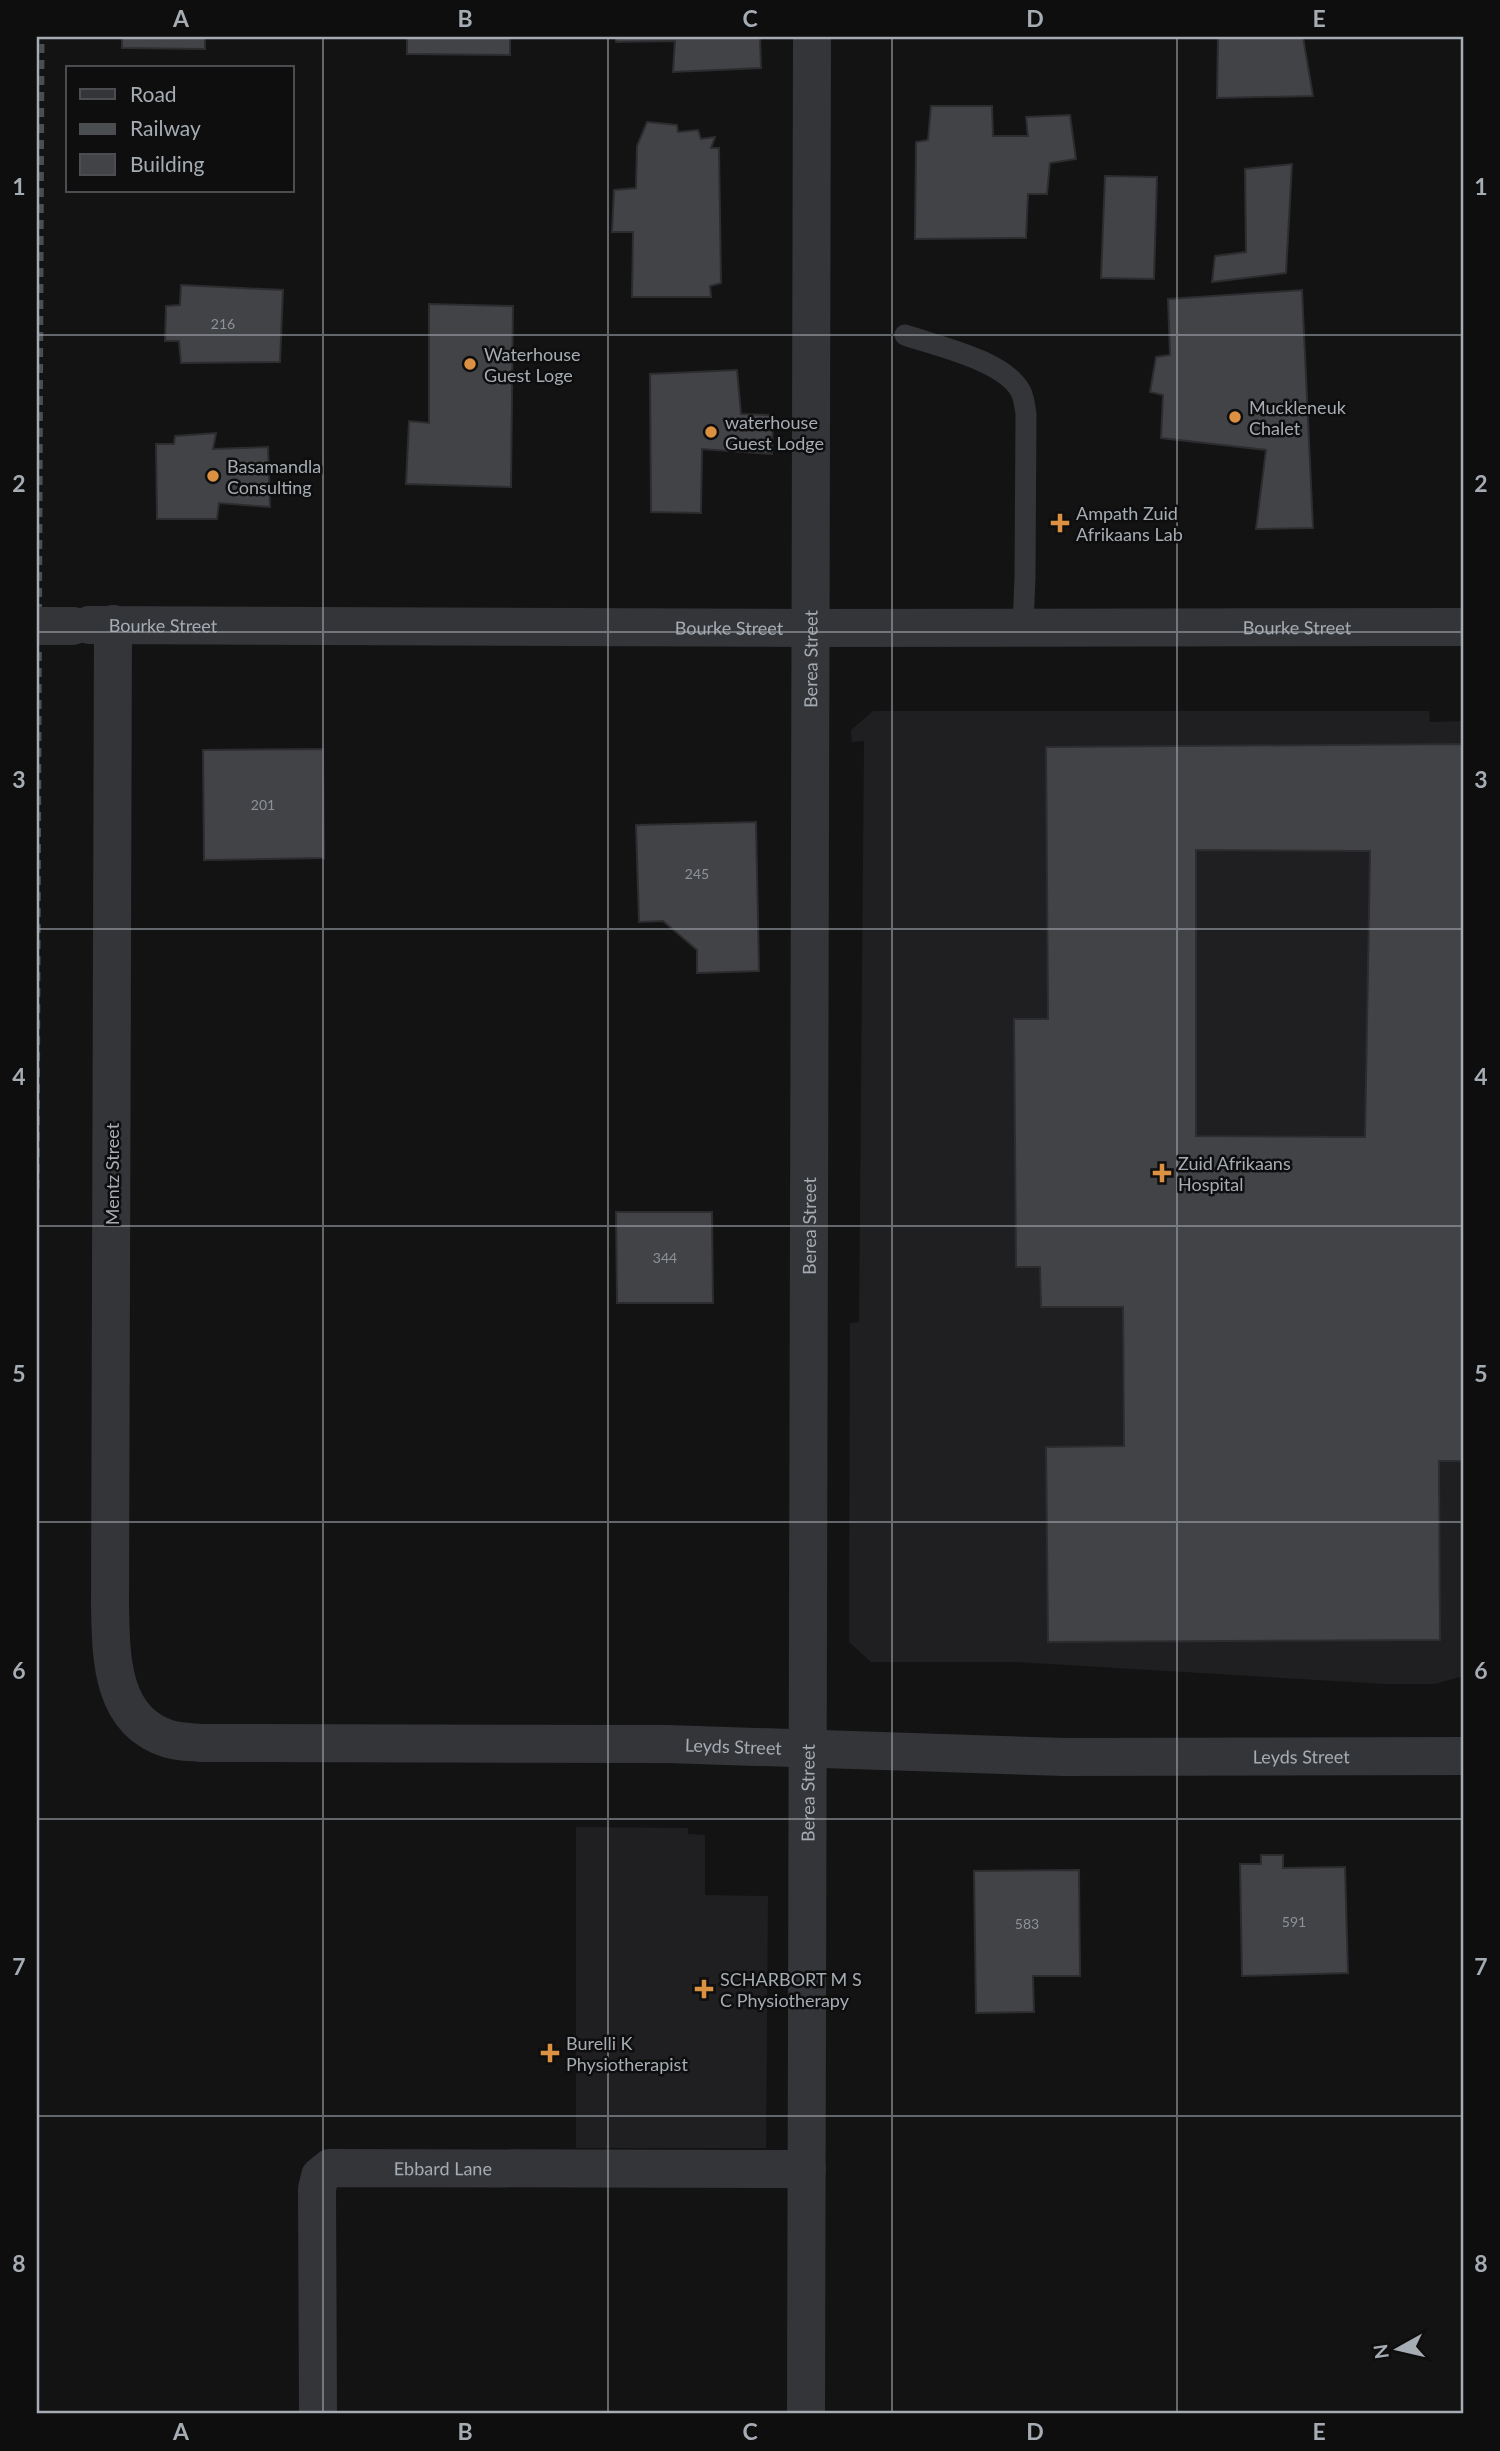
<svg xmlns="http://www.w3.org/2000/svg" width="1500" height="2451" viewBox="0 0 1500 2451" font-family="Lato,sans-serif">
<rect width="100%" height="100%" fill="#131314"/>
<g fill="#1f1f21">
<polygon points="873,711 1429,711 1430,722 1463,721 1463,1676 1435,1684 1385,1684 1015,1662 871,1662 849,1642 850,1323 859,1322 864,741 852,742 851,730"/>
<polygon points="576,1827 688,1828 688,1834 705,1835 705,1895 768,1896 766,2148 576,2148"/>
</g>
<g fill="#424347" stroke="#2d2d30" stroke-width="2" fill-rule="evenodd">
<polygon points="122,37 205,37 205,49 122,48"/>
<polygon points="407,37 510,37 510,55 407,54"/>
<polygon points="615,37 760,37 761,68 673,72 675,41 616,42"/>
<polygon points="1218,37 1303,37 1313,96 1217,98"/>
<polygon points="931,106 992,106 993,136 1028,136 1026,117 1070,115 1076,159 1050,163 1047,194 1028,194 1026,238 915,239 916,142 928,140"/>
<polygon points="647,122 677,125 678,132 698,130 701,139 715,137 711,148 719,148 721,283 710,286 711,297 632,297 633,232 612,232 614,190 636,188 637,146"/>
<polygon points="1292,164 1286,273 1212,282 1215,256 1246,252 1245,169"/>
<polygon points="1105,176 1157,177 1154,279 1101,278"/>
<polygon points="181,285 283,290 280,362 181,363 179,341 165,341 166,306 180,305"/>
<polygon points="1302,290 1313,528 1256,529 1266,450 1161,438 1163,395 1150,392 1156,357 1170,355 1168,299"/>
<polygon points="429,304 513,306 511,487 406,484 409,421 429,423"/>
<polygon points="737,370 741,414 773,415 772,454 702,449 701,513 651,512 650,374"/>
<polygon points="216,433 213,449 268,447 270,507 219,503 217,519 157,519 156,444 174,444 175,436"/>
<path d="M1463,744V1461H1439L1440,1640L1048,1642L1046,1447L1124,1446L1123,1307H1041L1040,1267H1016L1014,1019H1048L1046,747ZM1196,850L1370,851L1365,1137L1196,1136Z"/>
<polygon points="323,749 324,858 204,860 203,750"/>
<polygon points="756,822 759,971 697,973 697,950 663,921 639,922 636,825"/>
<polygon points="616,1212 712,1212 713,1303 617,1303"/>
<polygon points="1261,1855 1283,1855 1283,1868 1345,1867 1348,1973 1242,1976 1240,1864 1261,1864"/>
<polygon points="1079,1870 1080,1976 1033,1976 1034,2012 976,2013 974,1871"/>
</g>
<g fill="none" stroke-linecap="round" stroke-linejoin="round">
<path stroke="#343538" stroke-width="21" d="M905,335C937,346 1006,361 1021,392C1024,398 1025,407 1026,414L1025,577L1023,627"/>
<g stroke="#343538" stroke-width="38">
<path id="s1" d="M113,624L110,1605C111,1655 110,1721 169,1739C179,1742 190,1742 201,1743L667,1744L1064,1757L1463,1756"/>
<path id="s2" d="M89,625L809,628L1463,627"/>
<path id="s3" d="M318,2414L317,2189L320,2176L330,2168L807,2169"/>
<path id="s4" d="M806,2414L812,37"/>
</g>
<polyline stroke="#4b4e51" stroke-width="5" stroke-dasharray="9 7" stroke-linecap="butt" points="37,1189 42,37"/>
<polyline stroke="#343538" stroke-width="38" points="37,626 73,626"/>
</g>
<path fill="none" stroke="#a6acb3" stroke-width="2" stroke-opacity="0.55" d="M323,37V2414M608,37V2414M892,37V2414M1177,37V2414M37,335H1463M37,632H1463M37,929H1463M37,1226H1463M37,1522H1463M37,1819H1463M37,2116H1463"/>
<g fill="#dc9042" stroke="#0e0e0f" stroke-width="2.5">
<circle cx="470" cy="364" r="7"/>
<circle cx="1235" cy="417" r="7"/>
<circle cx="711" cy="432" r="7"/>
<circle cx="213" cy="476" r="7"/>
<path d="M1056.5 512.5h7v7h7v7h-7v7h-7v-7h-7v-7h7z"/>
<path d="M1158.5 1162.5h7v7h7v7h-7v7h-7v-7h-7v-7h7z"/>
<path d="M700.5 1978.5h7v7h7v7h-7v7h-7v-7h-7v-7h7z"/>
<path d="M546.5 2042.5h7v7h7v7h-7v7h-7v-7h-7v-7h7z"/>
</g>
<g text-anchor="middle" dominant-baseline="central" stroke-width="5" stroke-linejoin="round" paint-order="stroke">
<g font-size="14" fill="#8d9298">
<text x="223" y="323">216</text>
<text x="263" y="804">201</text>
<text x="697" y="873">245</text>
<text x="665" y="1257">344</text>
<text x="1294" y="1921">591</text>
<text x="1027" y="1923">583</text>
</g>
<g font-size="18" fill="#a6acb3" stroke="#0e0e0f" text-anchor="start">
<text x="484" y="354">Waterhouse<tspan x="484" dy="21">Guest Loge</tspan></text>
<text x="1249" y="407">Muckleneuk<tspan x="1249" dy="21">Chalet</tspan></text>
<text x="725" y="422">waterhouse<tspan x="725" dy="21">Guest Lodge</tspan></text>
<text x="227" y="466">Basamandla<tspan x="227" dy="21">Consulting</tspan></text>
<text x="1076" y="513">Ampath Zuid<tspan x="1076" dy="21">Afrikaans Lab</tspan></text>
<text x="1178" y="1163">Zuid Afrikaans<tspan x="1178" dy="21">Hospital</tspan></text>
<text x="720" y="1979">SCHARBORT M S<tspan x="720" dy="21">C Physiotherapy</tspan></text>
<text x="566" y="2043">Burelli K<tspan x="566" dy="21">Physiotherapist</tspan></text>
</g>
<g font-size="18" fill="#a6acb3" stroke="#0e0e0f">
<text stroke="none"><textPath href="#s2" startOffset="74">Bourke Street</textPath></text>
<text stroke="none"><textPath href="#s2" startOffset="1208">Bourke Street</textPath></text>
<text stroke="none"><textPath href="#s2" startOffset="640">Bourke Street</textPath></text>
<text stroke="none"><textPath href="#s4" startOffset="1755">Berea Street</textPath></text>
<text transform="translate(112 1174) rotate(-90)">Mentz Street</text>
<text stroke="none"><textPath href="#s4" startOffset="1188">Berea Street</textPath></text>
<text stroke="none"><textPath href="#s1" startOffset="1704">Leyds Street</textPath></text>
<text stroke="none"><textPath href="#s1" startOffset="2272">Leyds Street</textPath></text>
<text stroke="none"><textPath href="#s4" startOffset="621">Berea Street</textPath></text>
<text stroke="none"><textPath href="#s3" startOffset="364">Ebbard Lane</textPath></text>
</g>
</g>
<rect width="1500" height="2451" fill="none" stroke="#0e0e0f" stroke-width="77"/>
<rect x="66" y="66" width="228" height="126" fill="#0e0e0f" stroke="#4b4d51" stroke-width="2"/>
<rect x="80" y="89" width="35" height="10" fill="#343538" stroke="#4b4d51" stroke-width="2"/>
<text x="130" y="102" font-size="21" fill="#a6acb3">Road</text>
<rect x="80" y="124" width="35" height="10" fill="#4b4e51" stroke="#4b4d51" stroke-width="2"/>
<text x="130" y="136" font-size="21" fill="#a6acb3">Railway</text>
<rect x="80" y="154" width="35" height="21" fill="#424347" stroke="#4b4d51" stroke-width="2"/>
<text x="130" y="172" font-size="21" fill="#a6acb3">Building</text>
<g transform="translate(1398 2349) rotate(262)" stroke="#0e0e0f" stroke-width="5" paint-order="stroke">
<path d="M0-5L12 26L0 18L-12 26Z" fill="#a6acb3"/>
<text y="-10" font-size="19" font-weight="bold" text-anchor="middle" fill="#a6acb3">N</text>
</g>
<rect x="38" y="38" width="1424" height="2374" fill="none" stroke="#a6acb3" stroke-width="2.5"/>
<g font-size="23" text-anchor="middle" font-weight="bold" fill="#a6acb3">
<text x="181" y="27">A</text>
<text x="465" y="27">B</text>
<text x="750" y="27">C</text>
<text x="1035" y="27">D</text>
<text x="1319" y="27">E</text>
<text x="19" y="195">1</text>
<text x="1481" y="195">1</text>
<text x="19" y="492">2</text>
<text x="1481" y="492">2</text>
<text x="19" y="788">3</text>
<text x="1481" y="788">3</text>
<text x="19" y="1085">4</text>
<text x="1481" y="1085">4</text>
<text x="19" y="1382">5</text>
<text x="1481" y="1382">5</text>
<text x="19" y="1679">6</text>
<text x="1481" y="1679">6</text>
<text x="19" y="1975">7</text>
<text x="1481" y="1975">7</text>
<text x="19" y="2272">8</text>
<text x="1481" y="2272">8</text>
<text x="181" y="2440">A</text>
<text x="465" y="2440">B</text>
<text x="750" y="2440">C</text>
<text x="1035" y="2440">D</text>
<text x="1319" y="2440">E</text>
</g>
</svg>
